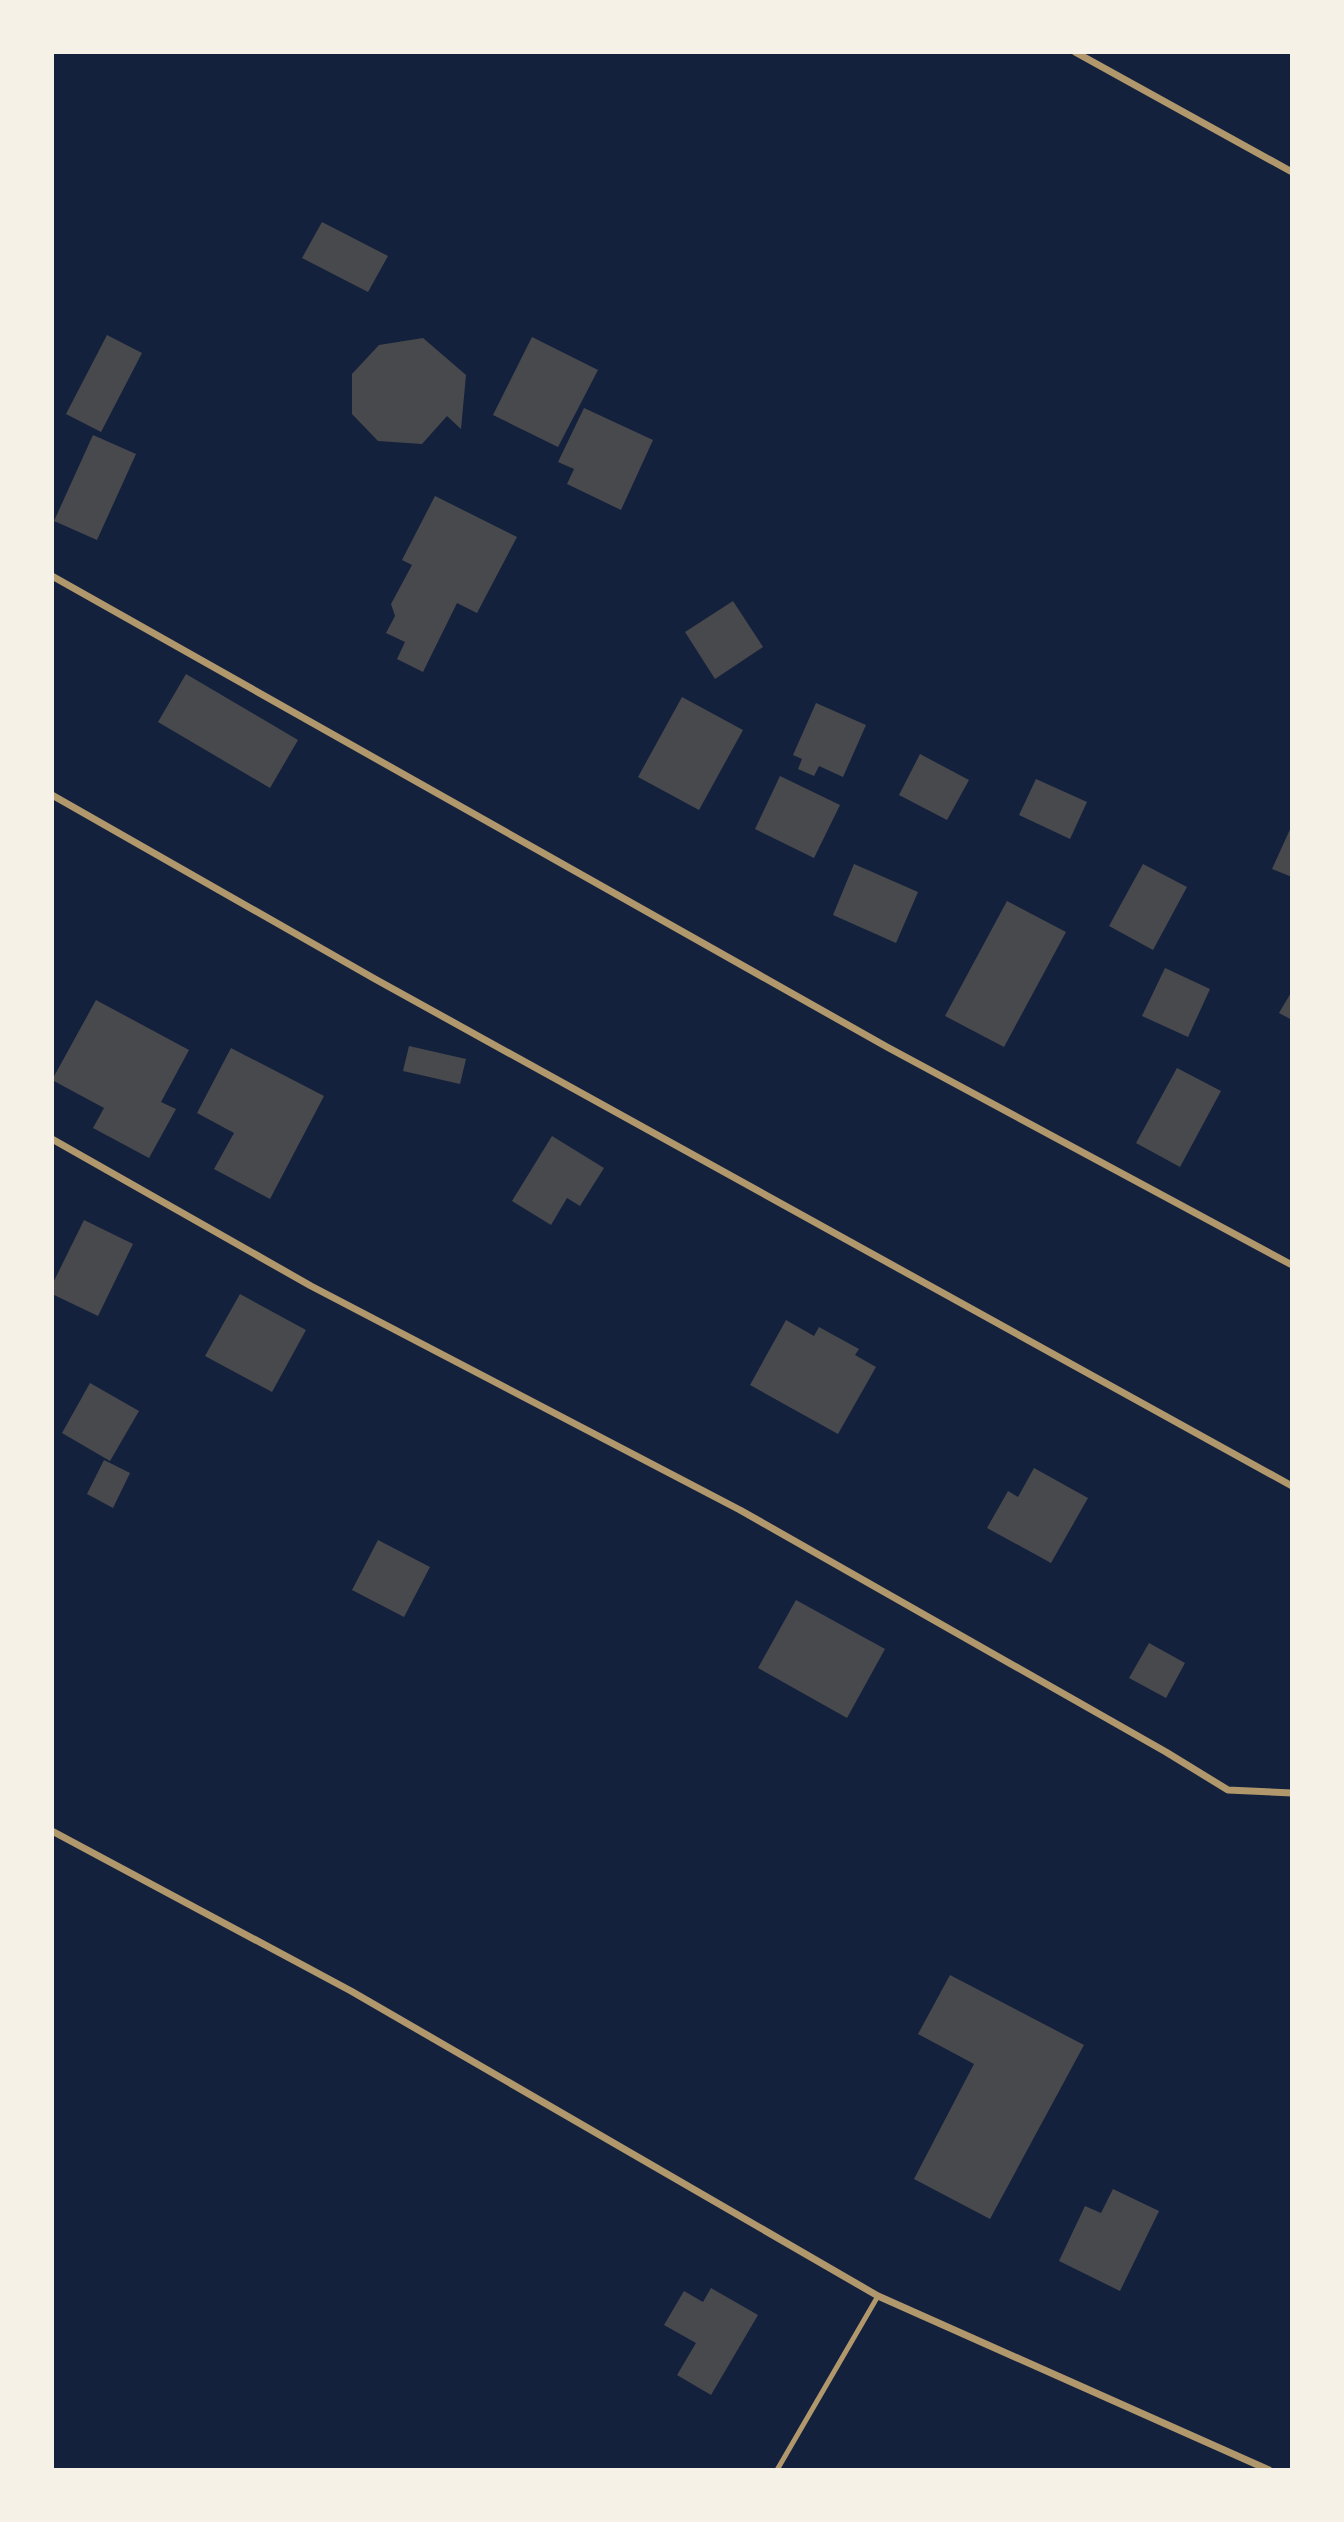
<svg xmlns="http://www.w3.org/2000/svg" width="1344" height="2522" viewBox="0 0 1344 2522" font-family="'PT Sans Narrow',sans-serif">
<rect width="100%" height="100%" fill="#14213d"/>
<g fill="#48494c">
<polygon points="322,222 388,256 368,292 302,258"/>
<polygon points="107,335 142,353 101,432 66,414"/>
<polygon points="532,337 598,370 558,447 493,415"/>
<polygon points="423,338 466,375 461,429 447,416 422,444 378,441 352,414 352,374 379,345"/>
<polygon points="584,408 653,440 621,510 567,484 574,469 558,462"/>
<polygon points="93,435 136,454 97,540 54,521"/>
<polygon points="435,496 517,537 477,613 457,603 423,672 397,659 405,642 386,633 395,616 391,604 412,565 402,560"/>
<polygon points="733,601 763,647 715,679 685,632"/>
<polygon points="186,674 298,740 270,788 158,722"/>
<polygon points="682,697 743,730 699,810 638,777"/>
<polygon points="816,703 866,725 843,777 819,766 814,776 798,769 802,759 793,755"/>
<polygon points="920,754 969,780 947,820 899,795"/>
<polygon points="780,776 840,805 814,858 755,829"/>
<polygon points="1036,779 1087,802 1070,839 1019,815"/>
<polygon points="1292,825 1292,877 1272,869"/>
<polygon points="854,864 918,892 896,943 833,915"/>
<polygon points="1143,864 1187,887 1153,950 1109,926"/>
<polygon points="1007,901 1066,932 1004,1047 945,1016"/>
<polygon points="1165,968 1210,989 1188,1037 1142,1016"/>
<polygon points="1292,991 1292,1020 1279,1013"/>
<polygon points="96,1000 189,1050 161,1102 176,1109 149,1158 93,1128 104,1108 52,1080"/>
<polygon points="409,1046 466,1059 460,1084 403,1071"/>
<polygon points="231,1048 324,1096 270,1199 214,1169 234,1133 197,1113"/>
<polygon points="1177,1068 1221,1091 1180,1167 1136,1143"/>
<polygon points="552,1136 604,1168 580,1206 567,1198 551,1225 512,1201"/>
<polygon points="84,1220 133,1244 98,1316 52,1294 52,1285"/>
<polygon points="240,1294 306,1330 272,1392 205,1356"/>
<polygon points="786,1320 814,1336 819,1327 859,1349 855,1355 876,1367 838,1434 750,1385"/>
<polygon points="90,1383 139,1411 110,1461 62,1433"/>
<polygon points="104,1460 130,1473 113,1508 87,1494"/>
<polygon points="1034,1468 1088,1498 1051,1563 987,1528 1008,1491 1018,1497"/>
<polygon points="378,1540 430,1567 404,1617 352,1590"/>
<polygon points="796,1600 885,1649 847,1718 758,1668"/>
<polygon points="1149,1643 1185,1663 1166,1698 1129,1678"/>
<polygon points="950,1975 1084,2045 990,2219 914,2179 974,2064 918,2034"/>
<polygon points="1113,2189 1159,2211 1120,2291 1059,2261 1085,2206 1101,2213"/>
<polygon points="711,2288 758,2315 711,2395 677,2375 696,2343 664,2325 684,2291 703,2302"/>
</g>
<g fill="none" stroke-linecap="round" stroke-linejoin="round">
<polyline stroke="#b1986c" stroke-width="5" points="777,2470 878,2296"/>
<g stroke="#b1986c" stroke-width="7">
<polyline points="1075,52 1292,172"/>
<polyline points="52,576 887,1047 1292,1265"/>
<polyline points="52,795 375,979 1292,1486"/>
<polyline points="52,1139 311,1286 740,1510 1166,1752 1228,1790 1292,1793"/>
<polyline points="52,1831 351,1991 878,2296 1269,2470"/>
</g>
</g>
<rect width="1344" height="2522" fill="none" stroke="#f6f1e7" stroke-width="108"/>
</svg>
